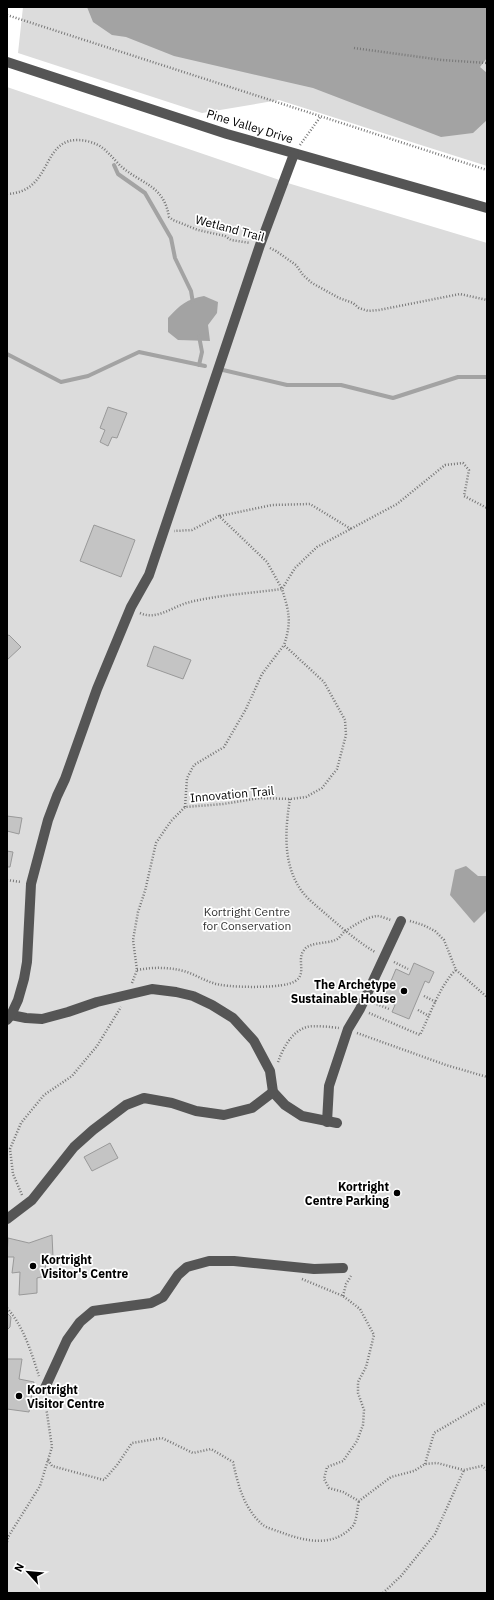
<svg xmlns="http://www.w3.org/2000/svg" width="494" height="1600" viewBox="0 0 494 1600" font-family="'IBM Plex Sans',sans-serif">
<rect width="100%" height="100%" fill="#fff"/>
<g fill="#dcdcdc">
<polygon points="23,7 487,7 487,166 279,100 202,113 18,53"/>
<polygon points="7,87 291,184 487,243 487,1593 7,1593"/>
</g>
<g fill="#a3a3a3">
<polygon points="87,7 487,7 487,58 480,67 487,73 487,120 473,133 441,137 313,88 174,56 126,37 112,35 93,22"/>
<path d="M204,296L218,302L217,313L208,325L210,341L178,340L168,332V318C180,305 187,299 204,296Z"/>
<polygon points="466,866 478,876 487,876 487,910 474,923 450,895 455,870"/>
</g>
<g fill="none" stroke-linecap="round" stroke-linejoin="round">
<g stroke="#a3a3a3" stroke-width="4">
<polyline points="114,165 118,174 145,193 171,238 175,258 191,291 193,303"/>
<polyline points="7,354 61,382 88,376 139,352 205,366"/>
<polyline points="199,365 202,352 199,336"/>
<polyline points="223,370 287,385 341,385 393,398 458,377 487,377"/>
</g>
</g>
<g fill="#c4c4c4" stroke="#999">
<polygon points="108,407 127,413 117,438 112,437 108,446 100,442 105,430 100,428"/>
<polygon points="94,525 135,540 121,577 80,561"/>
<polygon points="9,635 21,647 7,660 7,636"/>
<polygon points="154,646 191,660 183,679 147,666"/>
<polygon points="7,816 22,818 19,834 7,831"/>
<polygon points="7,851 13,852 10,867 7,867"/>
<polygon points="414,963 434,972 429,983 425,981 409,1019 392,1012 395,1005 383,1000 396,969 409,975"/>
<polygon points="110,1143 118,1158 92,1171 84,1157"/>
<polygon points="52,1235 53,1257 46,1258 45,1276 37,1278 37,1293 19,1295 20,1272 12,1273 14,1257 7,1257 8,1238 29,1243"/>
<polygon points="7,1313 11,1317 10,1327 7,1330"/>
<polygon points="7,1359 22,1359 19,1379 34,1382 29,1412 7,1409"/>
</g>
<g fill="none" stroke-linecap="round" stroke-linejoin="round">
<g stroke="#777" stroke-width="2.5" stroke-dasharray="1 2" stroke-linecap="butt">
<polyline points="7,15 487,170"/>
<polyline points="354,48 442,60 487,63"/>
<polyline points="300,145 321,116"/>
<path d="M7,194C49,192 42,149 69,141C80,138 98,142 106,151C112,156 117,163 123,168C144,185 164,186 169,217L173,220L198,230L225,236L231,240L250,243"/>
<polyline points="270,248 276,251 296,265 303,275 312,283 339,298 353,303 359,308 368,311 379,310 460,294 487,300"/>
<polyline points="220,516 272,505 310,504 351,529"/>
<path d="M140,613C157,621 173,606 190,602C219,595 252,593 282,589L267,562L219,516L192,530L174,531"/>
<path d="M290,799C285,830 282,867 304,894C310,901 319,908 327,915C342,928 358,942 375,952"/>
<polyline points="185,807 187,778 194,765 224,747 246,709 262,674 284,645"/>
<polyline points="7,880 21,882"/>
<polyline points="410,921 423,925 435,931 444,940 456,970 487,997"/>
<polyline points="394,962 408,969"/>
<path d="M137,970C154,967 167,967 184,971C194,974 203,980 213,983C226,988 274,988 288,984C311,978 295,961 304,950C309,942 326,944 335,940C339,939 341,935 344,932C353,926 366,917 377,916C381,916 387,919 391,920"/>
<path d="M132,983L137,970L133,940L138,912L145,891L156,843L171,821L185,807L223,804L260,798L290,799L306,797L322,788L337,769L346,735L345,720L324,682L284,645C292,621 289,612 282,589L295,568L317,547L397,504L445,465L463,463L469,470L464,496L487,508"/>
<polyline points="424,996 436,1002"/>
<polyline points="374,1003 389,1009"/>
<polyline points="418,1010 429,1016"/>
<path d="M369,1013L420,1035C429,1017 441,983 456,970"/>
<polyline points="357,1033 446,1065 487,1077"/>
<path d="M278,1062C283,1048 292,1031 307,1027C314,1025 331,1027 339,1028"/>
<polyline points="22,1195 13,1174 10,1149 21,1123 44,1095 72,1076 97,1046 121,1007"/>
<polyline points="302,1279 343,1296 360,1309 374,1335 366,1367 358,1382 358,1393 364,1410 363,1425 357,1441 343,1461 327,1467 324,1479 329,1488 343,1492 359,1501 391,1477 414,1471 425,1464 437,1463 464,1470 482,1466 487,1470"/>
<polyline points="343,1296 346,1284 351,1276"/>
<path d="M7,1308C24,1327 31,1352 39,1376"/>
<path d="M48,1460L52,1466L104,1480L117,1465L132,1443L162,1438L193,1453L211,1449L233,1462C238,1485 244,1509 263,1525C267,1528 275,1530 280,1532C304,1541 332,1548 352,1527C357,1522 357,1508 359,1501"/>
<polyline points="425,1464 434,1433 487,1402"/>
<polyline points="7,1542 8,1537 40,1486 52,1447 45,1400"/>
<polyline points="383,1593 401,1576 435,1534 464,1470"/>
</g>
<g stroke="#555" stroke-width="10">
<polyline points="7,62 227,134 487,208"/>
<polyline points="11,1015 26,1018 42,1019 68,1012 97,1002 152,989 176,992 193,996 212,1005 233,1018 254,1041 270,1071 273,1092 285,1105 302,1116 337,1123"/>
<polyline points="7,1020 11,1015 18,1000 24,979 27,962 31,884 48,820 57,796 65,779 97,689 131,607 149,575 260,245 294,154"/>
<polyline points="327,1122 329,1086 348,1029 360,1009 401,921"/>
<polyline points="7,1219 32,1200 74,1147 93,1130 126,1105 144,1098 172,1103 196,1111 224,1115 252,1108 273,1092"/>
<polyline points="44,1390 67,1340 80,1322 93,1311 151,1303 163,1297 178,1275 187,1267 209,1261 234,1261 314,1269 343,1268"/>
</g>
</g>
<g fill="#000" stroke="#fff" stroke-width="1.5">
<circle cx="404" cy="991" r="4"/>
<circle cx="397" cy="1193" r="4"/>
<circle cx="33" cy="1266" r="4"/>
<circle cx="19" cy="1396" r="4"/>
</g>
<g text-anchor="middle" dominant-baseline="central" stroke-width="3.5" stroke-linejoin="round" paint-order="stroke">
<g font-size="12" fill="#000" stroke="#fff">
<text transform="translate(250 126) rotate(17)">Pine Valley Drive</text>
<text transform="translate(230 228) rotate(15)">Wetland Trail</text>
<text transform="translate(232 794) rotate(-5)">Innovation Trail</text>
</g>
<g font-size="12" fill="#333" stroke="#fff">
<text x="247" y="911">Kortright Centre<tspan x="247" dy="14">for Conservation</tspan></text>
</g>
<g font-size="12" font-weight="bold" fill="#000" stroke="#fff" text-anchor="end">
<text x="396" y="984">The Archetype<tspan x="396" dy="14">Sustainable House</tspan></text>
<text x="389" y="1186">Kortright<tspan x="389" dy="14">Centre Parking</tspan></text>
<text x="41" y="1259" text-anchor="start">Kortright<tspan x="41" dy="14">Visitor's Centre</tspan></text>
<text x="27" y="1389" text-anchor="start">Kortright<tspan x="27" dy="14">Visitor Centre</tspan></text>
</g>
</g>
<rect width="494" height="1600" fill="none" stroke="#000000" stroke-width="16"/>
<g transform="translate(28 1572) rotate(297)" stroke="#ffffff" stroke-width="3" paint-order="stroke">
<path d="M0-3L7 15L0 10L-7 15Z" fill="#000000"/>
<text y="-6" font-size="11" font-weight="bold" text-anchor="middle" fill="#000000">N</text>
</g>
</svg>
